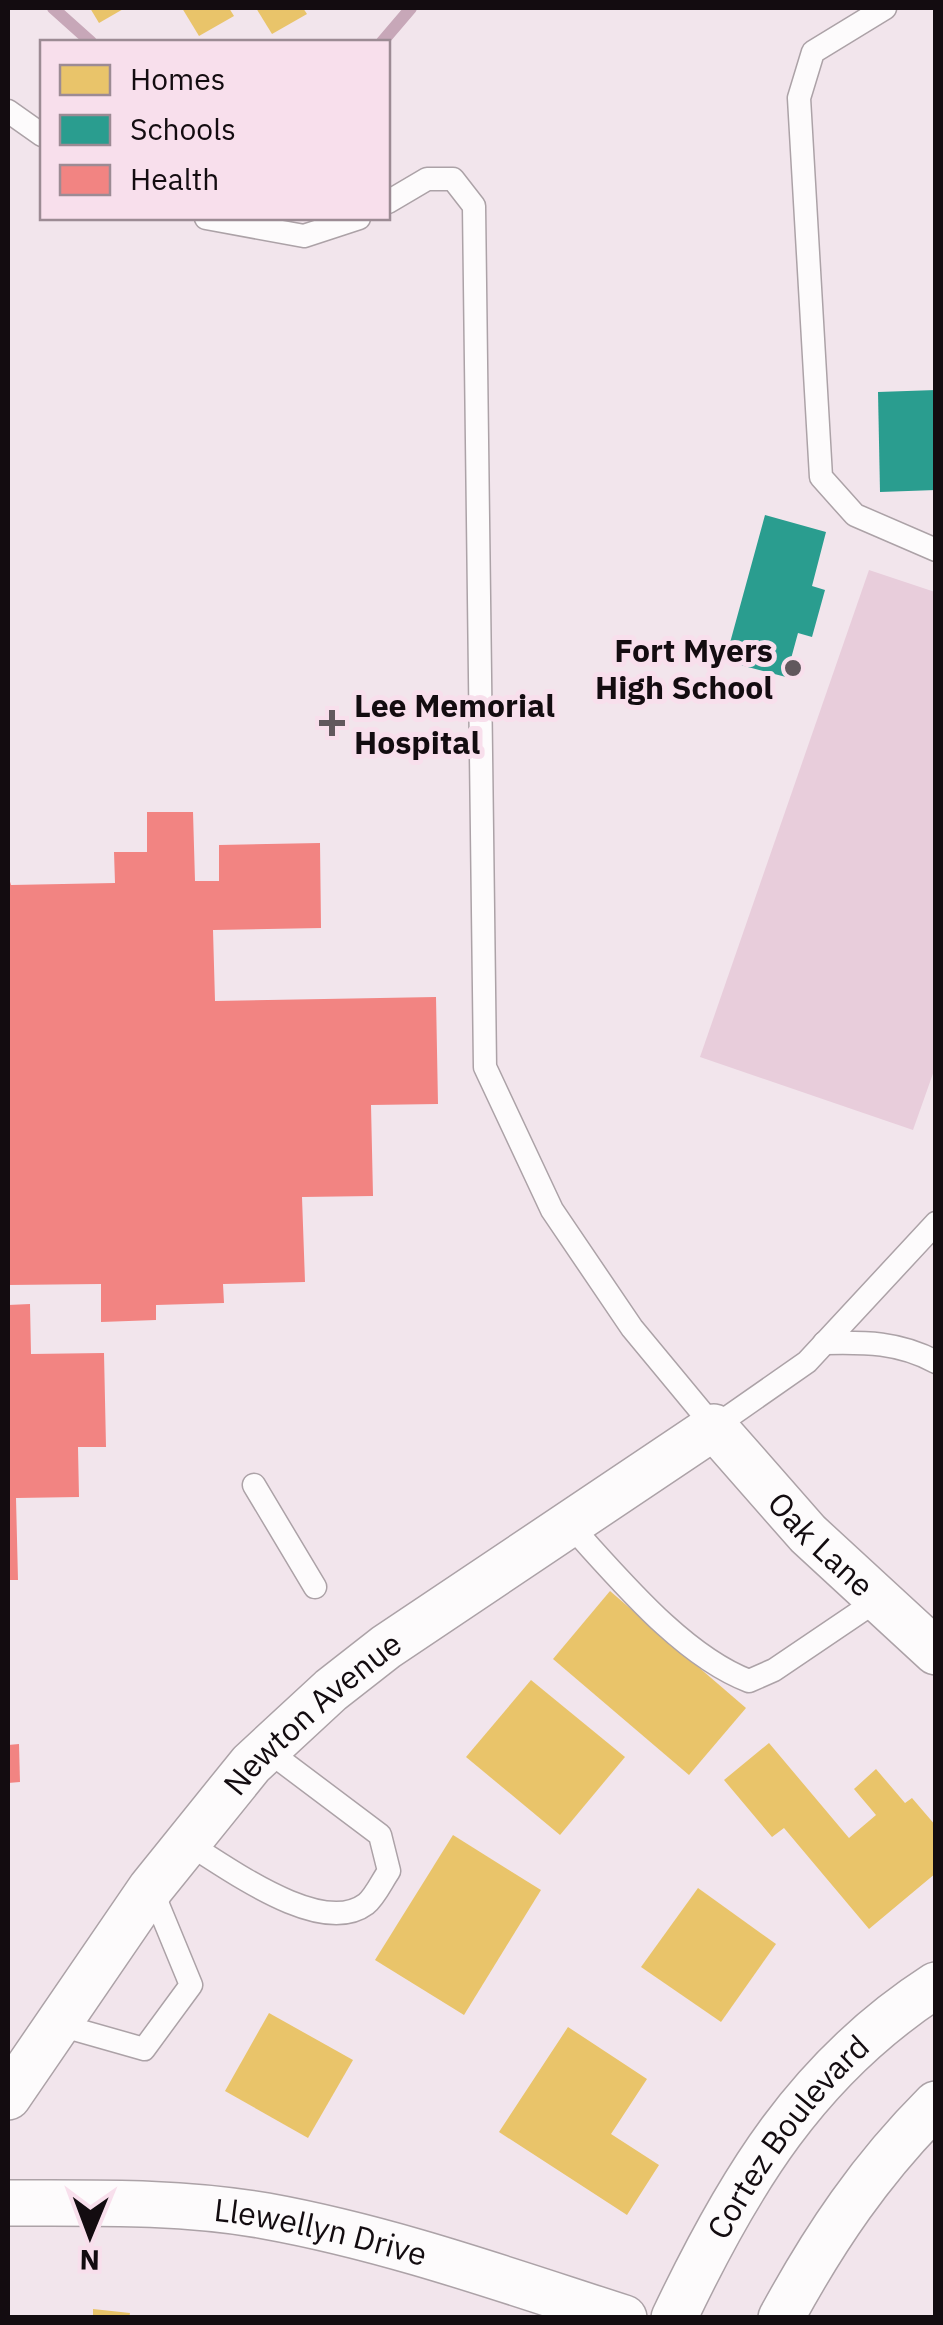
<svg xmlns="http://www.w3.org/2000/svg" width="943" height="2325" viewBox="0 0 943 2325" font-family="'IBM Plex Sans',sans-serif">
<rect width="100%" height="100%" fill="#f2e5ec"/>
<polygon fill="#e8cddb" points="869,570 935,592 936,1065 913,1130 700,1057"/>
<g fill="#e9c46a">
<polygon points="90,8 125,8 99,23"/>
<polygon points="182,8 229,8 234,16 199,36"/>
<polygon points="256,8 303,8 307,14 272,34"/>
<polygon points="610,1591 746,1708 689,1775 553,1659"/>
<polygon points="531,1680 625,1757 560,1835 466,1757"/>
<polygon points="769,1743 849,1838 876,1815 854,1789 876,1769 905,1803 912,1798 936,1826 936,1873 869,1929 784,1828 772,1837 724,1780"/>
<polygon points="453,1835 541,1890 464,2015 375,1960"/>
<polygon points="698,1888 776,1944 721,2022 641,1967"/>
<polygon points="269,2013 353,2060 308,2138 225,2091"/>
<polygon points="568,2027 647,2079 611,2134 659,2165 627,2215 499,2132"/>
<polygon points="93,2309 130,2313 129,2318 93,2318"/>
</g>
<g fill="#2a9d8f">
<polygon points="936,390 936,490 880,492 878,392"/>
<polygon points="765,515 826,532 812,586 825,590 812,637 798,633 786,677 725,661"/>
</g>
<g fill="#f28482">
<polygon points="147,812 193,812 195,881 219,881 219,845 320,843 321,928 213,930 215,1001 436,997 438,1104 371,1105 373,1196 302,1197 305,1282 223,1284 224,1303 156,1305 156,1320 101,1322 101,1284 8,1285 8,875 11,885 115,883 114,852 147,852"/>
<polygon points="30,1304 31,1354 104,1353 106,1447 78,1447 79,1497 16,1498 18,1580 8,1580 8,1305"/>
<polygon points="19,1744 20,1782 8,1783 8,1745"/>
</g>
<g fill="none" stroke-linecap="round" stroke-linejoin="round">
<g stroke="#c7a7b8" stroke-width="12">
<polyline points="53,8 91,42"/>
<polyline points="382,42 411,8"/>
</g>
<defs>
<g id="lane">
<polyline points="885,8 813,52 799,98 821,477 855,515 936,550"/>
<polyline points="8,111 42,135"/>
<polyline points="388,202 427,179 453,179 474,206 485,1067 552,1210 632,1328 714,1427 807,1362 936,1223"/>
<polyline points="206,218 304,236 359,218"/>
<path d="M824,1343C865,1342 899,1342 936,1362"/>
<polyline points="254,1485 315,1587"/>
<path d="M569,1524C618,1577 681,1655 749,1681L774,1670L876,1601"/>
<path d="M187,1843C227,1867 321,1938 366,1904C375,1897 382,1881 389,1871L380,1835L267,1750"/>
<polyline points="56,2024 144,2049 191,1985 151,1888"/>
</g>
<g id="street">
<path id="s1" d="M8,2097L151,1888L251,1764L331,1690L386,1647L714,1427L808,1534L936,1652"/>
<path id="s2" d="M8,2203C94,2203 181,2201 266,2216C388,2238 506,2280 624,2318"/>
<path id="s3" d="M674,2318C738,2183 807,2068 936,1985"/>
<path d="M781,2318C825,2237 871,2169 936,2104"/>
</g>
</defs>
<use href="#lane" stroke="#aca2a7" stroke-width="25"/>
<use href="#street" stroke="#aca2a7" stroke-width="48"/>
<use href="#lane" stroke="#fdfbfc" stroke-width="22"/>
<use href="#street" stroke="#fdfbfc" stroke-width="45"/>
</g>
<g fill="#61585d" stroke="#f8dfec" stroke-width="4">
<circle cx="793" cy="668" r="10"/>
<path d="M327 708h10v10h10v10h-10v10h-10v-10h-10v-10h10z"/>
</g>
<g text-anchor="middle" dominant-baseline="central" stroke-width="10" stroke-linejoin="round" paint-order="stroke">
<g font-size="32" font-weight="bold" fill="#130c10" stroke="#f8dfec" text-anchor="end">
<text x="773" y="650">Fort Myers<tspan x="773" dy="37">High School</tspan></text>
<text x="354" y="705" text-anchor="start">Lee Memorial<tspan x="354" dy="37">Hospital</tspan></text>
</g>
<g font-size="32" fill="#130c10" stroke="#f8dfec">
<text stroke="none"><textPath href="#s1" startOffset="1145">Oak Lane</textPath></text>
<text stroke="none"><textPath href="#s1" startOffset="492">Newton Avenue</textPath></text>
<text stroke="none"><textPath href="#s3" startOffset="215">Cortez Boulevard</textPath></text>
<text stroke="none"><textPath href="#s2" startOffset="315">Llewellyn Drive</textPath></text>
</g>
</g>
<rect width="943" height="2325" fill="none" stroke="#130c10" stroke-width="20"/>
<rect x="40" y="40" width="350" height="180" fill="#f8dfec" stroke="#9c8b94" stroke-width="2.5"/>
<rect x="60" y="65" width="50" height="30" fill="#e9c46a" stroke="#9c8b94" stroke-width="2.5"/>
<text x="130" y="90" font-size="30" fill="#130c10">Homes</text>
<rect x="60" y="115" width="50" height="30" fill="#2a9d8f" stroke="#9c8b94" stroke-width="2.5"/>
<text x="130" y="140" font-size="30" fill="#130c10">Schools</text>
<rect x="60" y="165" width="50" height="30" fill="#f28482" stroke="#9c8b94" stroke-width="2.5"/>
<text x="130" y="190" font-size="30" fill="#130c10">Health</text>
<g transform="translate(90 2235) rotate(181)" stroke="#f8dfec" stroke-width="8" paint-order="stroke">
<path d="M0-8L18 38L0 25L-18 38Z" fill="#130c10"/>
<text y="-15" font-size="28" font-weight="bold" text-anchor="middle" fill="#130c10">N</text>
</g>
</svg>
